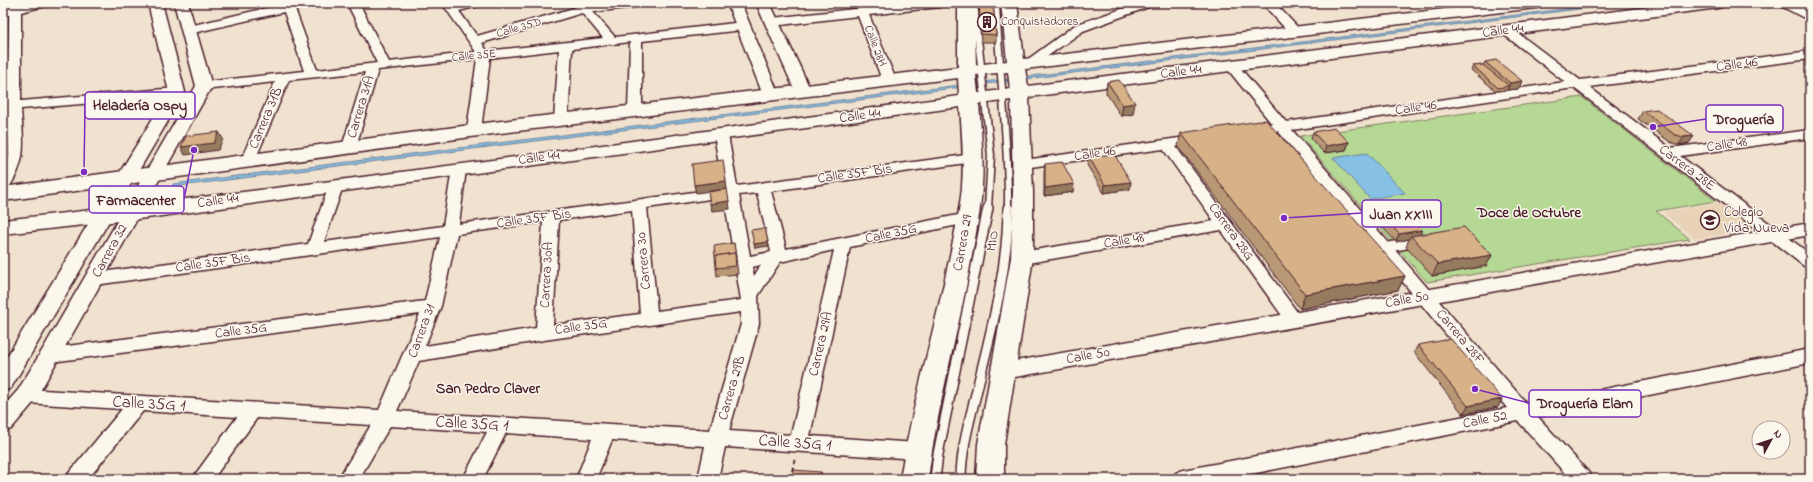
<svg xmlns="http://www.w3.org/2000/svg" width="1813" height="482" viewBox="0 0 1813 482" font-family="'Indie Flower',sans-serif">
<rect width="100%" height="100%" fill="#f0e2ce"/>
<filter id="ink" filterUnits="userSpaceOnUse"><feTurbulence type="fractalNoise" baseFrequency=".025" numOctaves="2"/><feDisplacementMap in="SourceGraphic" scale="8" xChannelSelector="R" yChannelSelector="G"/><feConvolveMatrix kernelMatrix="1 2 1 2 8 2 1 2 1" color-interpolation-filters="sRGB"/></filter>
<g filter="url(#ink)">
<polygon fill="#e8d3b9" points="1723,202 1758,229 1695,239 1662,212"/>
<polygon fill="#b5d994" stroke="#807c60" points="1582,97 1716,201 1656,211 1690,239 1427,282 1300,136"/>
<g fill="#86c0e5" stroke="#6e809b">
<polygon points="1612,3 1626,3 172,187 173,184"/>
<polygon points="1367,153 1405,193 1370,199 1333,158"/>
</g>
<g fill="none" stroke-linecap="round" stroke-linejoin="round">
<polyline stroke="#6e809b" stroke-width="4" points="1808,6 1810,7"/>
<defs>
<g id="service-far1">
<polyline points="974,3 991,155 988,209"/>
<path d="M996,3C999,72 1009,140 1008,209"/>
</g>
<g id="service">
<polyline points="1384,248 1417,242"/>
<polyline points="935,479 938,454 988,208"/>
<path d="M961,479C961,446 972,413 979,381C993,324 1008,266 1008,208"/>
</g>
<g id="minor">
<path d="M9,3H21V5L30,3H51L49,5L21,12V101L177,88L182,89L184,92L182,95L177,96L21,109C23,142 28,160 8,189L3,191V173L9,156L7,106L9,15L3,17V9L9,8Z"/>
<path d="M288,3H313L311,5L295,9L317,70L377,63L347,3H359L389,62L476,52L442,3H454L455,5L484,3L482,5L459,11L477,36L577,7L573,3H585L587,5L641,3L635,7L593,12L615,37L743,22L749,26L743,30L642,41V111L640,114H630L628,111L630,42L572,49L568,120L566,123H556L554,120L559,50L490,58L481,130L479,133H469L467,130L477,59L378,70L356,147L354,150H344L342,147L365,72L289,80L255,160L253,163H243L241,160L275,82L204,90L199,89L197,86L199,83L204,82L304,71L284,12L189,34L183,30L185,27ZM582,13L603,38L487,51L482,43Z"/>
<polygon points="909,3 946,3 940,7 869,15 896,80 889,84 882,80 858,16 772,26 766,22 772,18"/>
<polygon points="1139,3 1156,3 1154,5 1083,31 1031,68 1026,69 1020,65 1075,25"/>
<polygon points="1262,3 1275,3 1300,30 1302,33 1300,36 1292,36"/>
<polygon points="1455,3 1468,3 1478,12 1476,15 1468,15"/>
<polygon points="1506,26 1510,27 1580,80 1810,51 1810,59 1589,87 1670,148 1810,130 1810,138 1680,156 1810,254 1810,268 1804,266 1574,88 1292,130 1527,404 1810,349 1810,363 1538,417 1589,473 1592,479 1570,479 1518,421 1226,479 1173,479 1176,473 1183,470 1507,408 1278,131 1253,135 1248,134 1246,131 1248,128 1272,124 1225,66 1231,62 1236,63 1286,122 1565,82 1502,33 1500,30"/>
<path d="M721,131L726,132L728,135L737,186L973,154L978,155L980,158L978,161L973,162L771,191L786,249L968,213L974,214L976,218L974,222L968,223L850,247L810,436L918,443L925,445L928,451L925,457L918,459L725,447L718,479H698L705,446L612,440L596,479H576L592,439L506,433L483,479H463L487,432L390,426L359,479H338L371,425L257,418L213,479H192L237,417L143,411L88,479H66L69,473L122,409L26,403L19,401L17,396L19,391L26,389L379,410L420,314L51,362L45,360L42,355L45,350L51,348L425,301L440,237L95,285L89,283L87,279L89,275L95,273L308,244L330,183H340L343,186L324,242L443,226L452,169L454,166H464L466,169L459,224L723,188L714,135L716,132ZM757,193L771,252L750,256L739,195ZM724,197L741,300L657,311L647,208ZM632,210L640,314L553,325L559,220ZM543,222L536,328L425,346L441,306L457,234ZM834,250L791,435L729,431L759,324L758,296L780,262ZM761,265L754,276L752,267ZM741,312V324L710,430L397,411L419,361L544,340Z"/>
<polygon points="1200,135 1205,136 1207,139 1205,142 1176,147 1300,316 1303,320 1300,324 1294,326 1288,324 1221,230 1022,264 1016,262 1014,258 1016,254 1022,252 1214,221 1163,149 1023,168 1018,167 1016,164 1018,161"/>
</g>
<g id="tertiary">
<polygon points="148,3 162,3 185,92 11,388 3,391 3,363 169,92"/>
<polygon points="174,3 188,3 212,86 34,402 11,429 3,432 3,407 18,390 43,349 196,86"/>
<polygon points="727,3 741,3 779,95 777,98 765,98 763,95"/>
<polygon points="756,3 770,3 811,91 809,94 797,94 795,91"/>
<polygon points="1779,3 1796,3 1810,11 1810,21 1781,6"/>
<polygon points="1810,223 1810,235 1004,379 996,377 993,371 996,365 1004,363"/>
</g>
<path id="secondary" d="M958,3H974L976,65L1007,61L1001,3H1017L1024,59L1495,3H1544L1542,6L1536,8L1025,69L1028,86L1680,3H1726L1724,6L1718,8L1029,97L1033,192V258L1004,444V479H976L978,444L1011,258L1013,192L1011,100L979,104C981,132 984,159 982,186C981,211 975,237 971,261C958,334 937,406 928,479H900C912,405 934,333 949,260C954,236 960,211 962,186C964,159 962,133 960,107L147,218L3,234V220C323,185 641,140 959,96L958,78L493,134L3,201V187L493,122L958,67ZM1008,72L1010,89L978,93L976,75Z"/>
</defs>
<use href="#service-far1" stroke="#4a1f2b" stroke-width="9"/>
<use href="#service" stroke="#4a1f2b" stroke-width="12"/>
<use href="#minor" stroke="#4a1f2b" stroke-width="3"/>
<use href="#tertiary" stroke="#4a1f2b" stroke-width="3"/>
<use href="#secondary" stroke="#4a1f2b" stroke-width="3"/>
<polyline stroke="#4a1f2b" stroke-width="3" stroke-dasharray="4.5 3.5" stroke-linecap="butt" points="791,479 795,460"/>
<use href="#service-far1" stroke="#fbf7ec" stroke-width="6"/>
<use href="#service" stroke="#fbf7ec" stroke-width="9"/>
<use href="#minor" fill="#fbf7ec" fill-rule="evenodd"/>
<use href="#tertiary" fill="#fbf7ec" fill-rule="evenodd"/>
<use href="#secondary" fill="#fbf7ec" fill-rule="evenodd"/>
</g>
<g fill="#b99875" stroke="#4a1f2b">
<polygon points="978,3 993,3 996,35 996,42 981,42"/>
<polygon points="1485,62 1519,89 1496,91 1471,70 1473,66 1483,65"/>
<polygon points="1107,82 1133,114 1121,116 1106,93"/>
<polygon points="1643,111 1694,136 1689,143 1679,145 1670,142 1638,119"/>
<polygon points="1313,132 1349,142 1346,150 1324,153 1311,139"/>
<polygon points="1181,133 1405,276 1398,290 1300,309 1178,146"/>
<polygon points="1089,157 1130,189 1104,193 1087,165"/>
<polygon points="1045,164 1073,192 1044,196 1044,172"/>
<polygon points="1379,212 1420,234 1492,255 1486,266 1432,276 1406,247 1409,239 1396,242 1375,219"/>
<polygon points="734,243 738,274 717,276 716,268"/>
<polygon points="1418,345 1502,399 1498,407 1463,414 1414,352"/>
</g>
<g fill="#967c5f" stroke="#4a1f2b">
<polygon points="1522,81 1519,89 1507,90 1510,83"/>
<polygon points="1135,103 1133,114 1121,116 1123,105"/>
<polygon points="219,132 223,139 218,150 185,155 181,147"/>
<polygon points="1694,136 1689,143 1679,145 1684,137"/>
<polygon points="1349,142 1346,150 1324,153 1326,146"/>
<polygon points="726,181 727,189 696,193 694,185"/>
<polygon points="1131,182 1130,189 1104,193 1105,185"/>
<polygon points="1074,184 1073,192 1044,196 1045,188"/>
<polygon points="729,201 730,209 712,211 710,204"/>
<polygon points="1422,230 1418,238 1411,236 1409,239 1396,242 1399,234"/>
<polygon points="768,242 769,246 755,248 754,244"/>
<polygon points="1492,255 1486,266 1432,276 1438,264"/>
<polygon points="1405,276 1398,290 1300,309 1305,294"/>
<polygon points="1502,399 1498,407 1463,414 1468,406"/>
<polygon points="821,472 822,479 820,479"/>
</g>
<g fill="#d7b188" stroke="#4a1f2b">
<polygon points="979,3 993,3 996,35 981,34"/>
<polygon points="1496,60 1522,81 1510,83 1485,62"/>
<polygon points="1483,65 1509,86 1498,88 1473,66"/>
<polygon points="1119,80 1135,103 1123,105 1107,82"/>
<polygon points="1657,109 1694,136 1684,137 1675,135 1643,111"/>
<polygon points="1266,120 1405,276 1305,294 1181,133"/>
<polygon points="1335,128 1349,142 1326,146 1313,132"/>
<polygon points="219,132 214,143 181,147 186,136"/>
<polygon points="1114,154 1131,182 1105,185 1089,157"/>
<polygon points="723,160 726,181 694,185 692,164"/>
<polygon points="1062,162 1074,184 1045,188 1045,164"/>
<polygon points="727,189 729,201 710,204 708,192"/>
<polygon points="1400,208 1422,230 1399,234 1379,212"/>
<polygon points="1464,227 1492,255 1438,264 1411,236"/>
<polygon points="765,228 768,242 754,244 751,230"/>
<polygon points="734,243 736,257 735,253 715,256 714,246"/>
<polygon points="735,253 736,266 716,268 715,256"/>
<polygon points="1451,339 1502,399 1468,406 1418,345"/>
<polygon points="793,470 821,472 820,479 792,479"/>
</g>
</g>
<defs>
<symbol id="building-ring" viewBox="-11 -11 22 22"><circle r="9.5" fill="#fbf7ec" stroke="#4a1f2b" stroke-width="1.5"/><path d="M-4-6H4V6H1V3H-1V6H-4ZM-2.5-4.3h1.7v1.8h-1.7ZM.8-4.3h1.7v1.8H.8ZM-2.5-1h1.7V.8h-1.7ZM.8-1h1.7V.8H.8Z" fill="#4a1f2b"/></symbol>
<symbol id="school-ring" viewBox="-11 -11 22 22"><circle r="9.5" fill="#fbf7ec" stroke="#4a1f2b" stroke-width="1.5"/><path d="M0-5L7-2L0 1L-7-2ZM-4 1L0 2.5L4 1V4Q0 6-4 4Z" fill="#4a1f2b"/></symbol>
</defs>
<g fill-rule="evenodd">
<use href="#building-ring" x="976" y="11" width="22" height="22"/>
<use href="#school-ring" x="1699" y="209" width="22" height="22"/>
</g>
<g text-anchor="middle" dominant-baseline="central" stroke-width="3" stroke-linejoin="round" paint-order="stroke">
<g font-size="12" fill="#4a1f2b" stroke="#fbf7ec" text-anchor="start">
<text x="1001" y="22">Conquistadores</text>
</g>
<g font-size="12" fill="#4a1f2b" stroke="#fbf7ec">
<text transform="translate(519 28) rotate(-16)">Calle 35D</text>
<text transform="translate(875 46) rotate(69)">Calle 28H</text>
<text transform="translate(474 56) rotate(-6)">Calle 35E</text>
</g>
<g font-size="14" fill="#4a1f2b" stroke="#fbf7ec">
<text transform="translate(1503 31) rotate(-7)">Calle 44</text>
<text transform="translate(1737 65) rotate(-7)">Calle 46</text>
<text transform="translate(1181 72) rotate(-7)">Calle 44</text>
<text transform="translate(361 107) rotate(-73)">Carrera 31A</text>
<text transform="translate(1416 108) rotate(-8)">Calle 46</text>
<text transform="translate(860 116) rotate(-8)">Calle 44</text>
<text transform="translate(266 118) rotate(-67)">Carrera 31B</text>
<text transform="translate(1727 145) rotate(-8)">Calle 48</text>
<text transform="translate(1095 154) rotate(-8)">Calle 46</text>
<text transform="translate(539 158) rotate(-7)">Calle 44</text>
<text transform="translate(1687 168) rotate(37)">Carrera 28E</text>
<text transform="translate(855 174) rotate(-8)">Calle 35F Bis</text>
<text transform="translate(218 201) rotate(-8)">Calle 44</text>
<text transform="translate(534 219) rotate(-8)">Calle 35F Bis</text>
<text transform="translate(1231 232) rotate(54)">Carrera 28G</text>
<text transform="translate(891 234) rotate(-12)">Calle 35G</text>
<text transform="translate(993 241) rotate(-83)">MIO</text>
<text transform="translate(1124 241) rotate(-9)">Calle 48</text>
<text transform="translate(963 243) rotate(-80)">Carrera 29</text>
<text transform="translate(110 251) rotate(-61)">Carrera 32</text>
<text transform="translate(644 261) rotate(-95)">Carrera 30</text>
<text transform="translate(213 263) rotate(-8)">Calle 35F Bis</text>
<text transform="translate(547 275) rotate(-87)">Carrera 30A</text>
<text transform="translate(1407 300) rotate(-10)">Calle 50</text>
<text transform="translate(581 327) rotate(-8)">Calle 35G</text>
<text transform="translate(241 331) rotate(-7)">Calle 35G</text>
<text transform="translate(422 331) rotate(-70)">Carrera 31</text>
<text transform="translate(1460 337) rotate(50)">Carrera 28F</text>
<text transform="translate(821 344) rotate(-77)">Carrera 29A</text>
<text transform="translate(1088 356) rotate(-10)">Calle 50</text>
<text transform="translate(732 388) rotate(-74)">Carrera 29B</text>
<text transform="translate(1485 420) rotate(-11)">Calle 52</text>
</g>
<g font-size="14" fill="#4a1f2b" stroke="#fbf7ec" text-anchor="start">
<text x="1724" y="212">Colegio<tspan x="1724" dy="16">Vida Nueva</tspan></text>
</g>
<g font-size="15" font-weight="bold" fill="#4a1f2b" stroke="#fbf7ec">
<text x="1529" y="213">Doce de Octubre</text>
<text x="488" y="389">San Pedro Claver</text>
</g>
<g font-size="17" fill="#4a1f2b" stroke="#fbf7ec">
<text transform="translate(149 404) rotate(3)">Calle 35G 1</text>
<text transform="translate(472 424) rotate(3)">Calle 35G 1</text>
<text transform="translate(795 443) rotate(4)">Calle 35G 1</text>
</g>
</g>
<path fill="none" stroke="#7b2cbf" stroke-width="1.5" d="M84 172L85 105M1653 127L1706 119M194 150L184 199M1284 218L1362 213M1475 389L1529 403"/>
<g fill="#7b2cbf" stroke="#fbf7ec" stroke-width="1.5">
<circle cx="84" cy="172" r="4"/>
<circle cx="1653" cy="127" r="4"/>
<circle cx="194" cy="150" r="4"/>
<circle cx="1284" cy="218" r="4"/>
<circle cx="1475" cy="389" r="4"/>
</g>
<g fill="#fbf7ec" stroke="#7b2cbf" stroke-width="1.5">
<rect x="85" y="92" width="110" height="27" rx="4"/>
<rect x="1706" y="105" width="77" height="27" rx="4"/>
<rect x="89" y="186" width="95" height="27" rx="4"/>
<rect x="1362" y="200" width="79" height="27" rx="4"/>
<rect x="1529" y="390" width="112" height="27" rx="4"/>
</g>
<g font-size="15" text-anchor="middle" font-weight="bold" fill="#4a1f2b">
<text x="140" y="110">Heladería Ospy</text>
<text x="1744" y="124">Droguería</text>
<text x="136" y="205">Farmacenter</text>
<text x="1401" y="219">Juan XXIII</text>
<text x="1585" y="408">Droguería Elam</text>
</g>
<rect width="1813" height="482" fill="none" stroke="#fbf7ec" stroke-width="16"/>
<rect x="8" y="8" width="1797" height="466" fill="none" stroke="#4a1f2b" stroke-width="1.5" filter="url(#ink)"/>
<g transform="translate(1771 440) rotate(50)"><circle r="19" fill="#fbf7ec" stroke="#b4a19f"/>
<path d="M0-3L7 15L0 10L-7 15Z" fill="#4a1f2b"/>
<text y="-6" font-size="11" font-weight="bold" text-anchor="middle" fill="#4a1f2b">N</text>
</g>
</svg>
